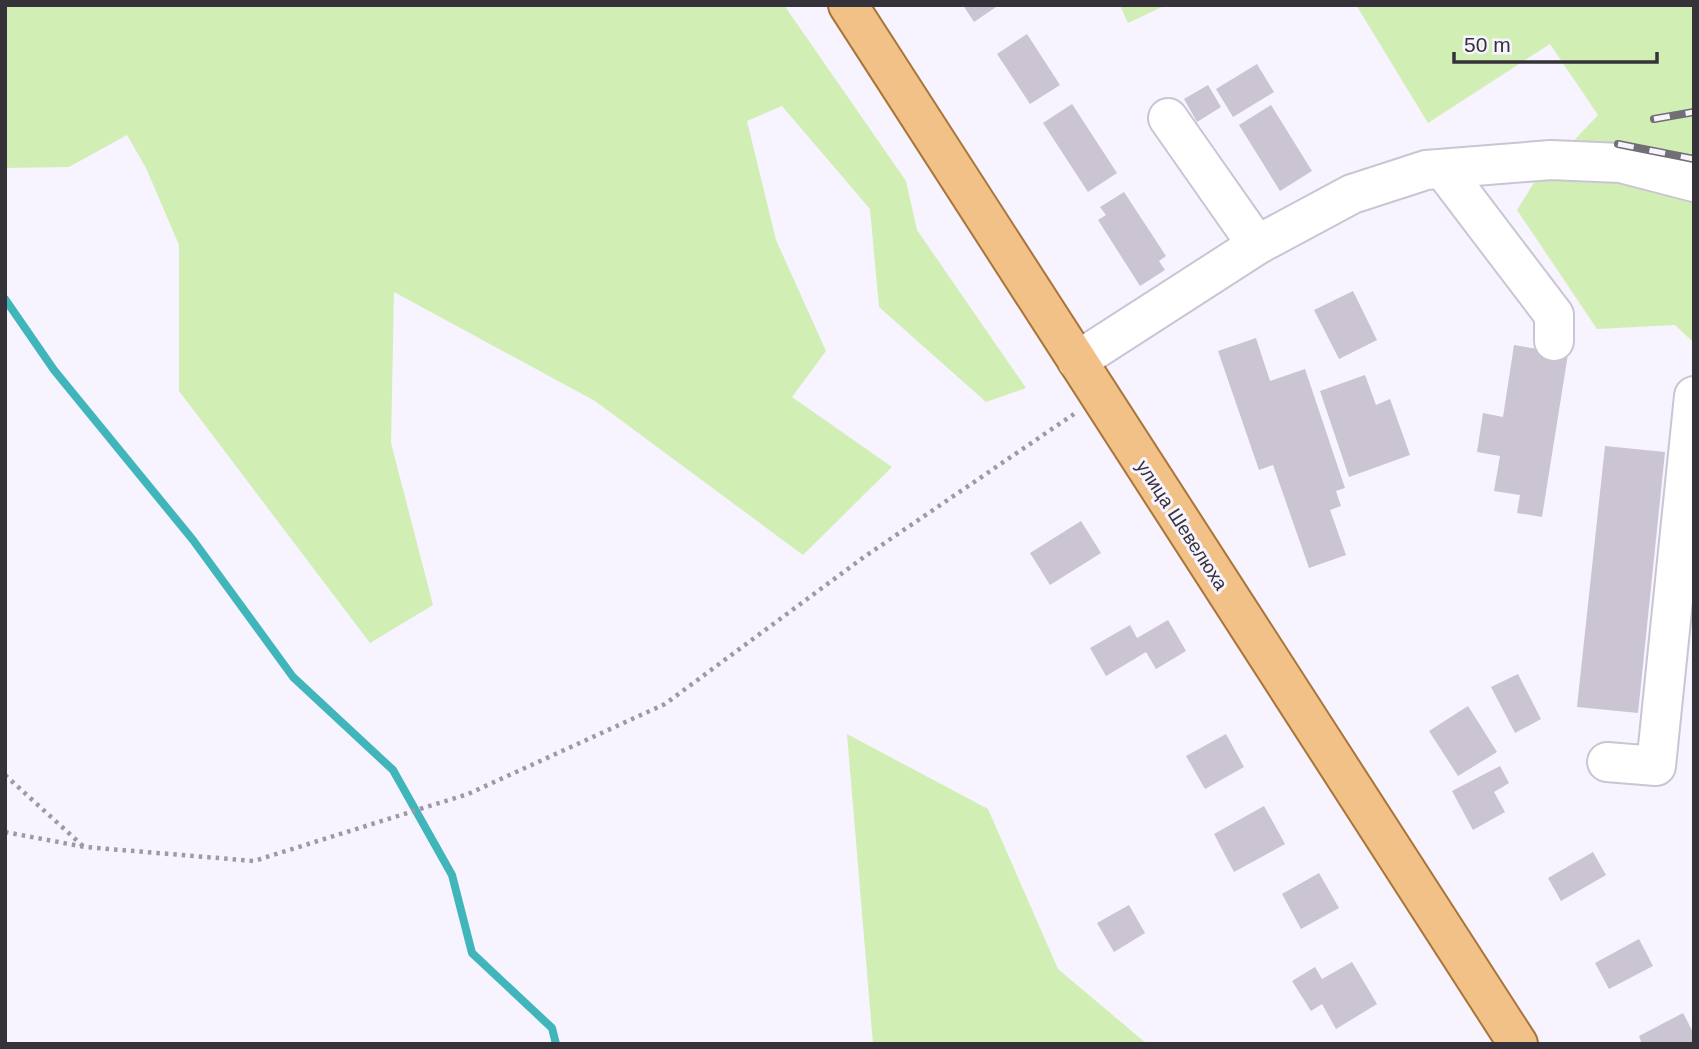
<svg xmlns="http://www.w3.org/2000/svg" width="1699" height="1049" viewBox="0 0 1699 1049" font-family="Arial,sans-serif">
<rect width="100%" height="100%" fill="#f7f3ff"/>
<g fill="#d1efb5">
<polygon points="5,5 784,5 906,181 917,230 1026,388 986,402 879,307 870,209 782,106 747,121 776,240 826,351 792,397 892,467 803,555 595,401 394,292 391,443 433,605 370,643 179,391 179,245 146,168 127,135 69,167 5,168"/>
<polygon points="1120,5 1166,5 1128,23"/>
<polygon points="1356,5 1694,5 1694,343 1675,325 1597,329 1517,210 1533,184 1598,115 1550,44 1428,123"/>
<polygon points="847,734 988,809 1058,969 1147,1044 873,1044"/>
</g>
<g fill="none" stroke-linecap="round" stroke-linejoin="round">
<polyline stroke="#41b6ba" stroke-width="8" points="5,299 54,370 193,540 293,677 393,770 452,875 472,953 552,1028 556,1044"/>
</g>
<g fill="#cbc5d3">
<polygon points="963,5 999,5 974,22"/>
<polygon points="1027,34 1060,85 1030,104 997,54"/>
<polygon points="1257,64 1274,92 1233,117 1216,89"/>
<polygon points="1208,85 1221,107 1197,122 1184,99"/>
<polygon points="1072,104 1117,173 1088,192 1043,123"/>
<polygon points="1271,105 1312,171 1280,191 1239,125"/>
<polygon points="1124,192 1166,256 1159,261 1165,270 1140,286 1098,220 1106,215 1100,207"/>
<polygon points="1353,291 1377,340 1339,359 1314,310"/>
<polygon points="1256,338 1270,381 1305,369 1345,488 1336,491 1341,506 1330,510 1346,555 1309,568 1273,465 1259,470 1218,351"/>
<polygon points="1514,345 1568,354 1542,517 1517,513 1520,495 1494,491 1500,456 1477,452 1483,413 1503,417"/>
<polygon points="1365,375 1376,405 1390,399 1410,455 1349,477 1320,391"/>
<polygon points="1605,446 1665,452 1638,713 1577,707"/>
<polygon points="1081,521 1101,553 1050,585 1030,553"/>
<polygon points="1168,620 1186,651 1156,669 1146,652 1106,676 1090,648 1130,625 1137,638"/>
<polygon points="1518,674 1541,719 1515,733 1491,687"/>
<polygon points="1468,706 1497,752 1458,776 1429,731"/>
<polygon points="1226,734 1244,767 1205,789 1186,756"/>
<polygon points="1500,766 1509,783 1494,792 1505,812 1473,830 1452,791"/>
<polygon points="1264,806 1285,844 1234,872 1214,834"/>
<polygon points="1593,852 1606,875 1561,901 1548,878"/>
<polygon points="1319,873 1339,908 1301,929 1282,894"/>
<polygon points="1129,905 1145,933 1114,952 1097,923"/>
<polygon points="1639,939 1653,966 1609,989 1595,963"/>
<polygon points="1352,962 1377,1004 1336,1029 1322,1004 1311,1011 1292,981 1315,967 1322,979"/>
<polygon points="1683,1013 1694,1034 1694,1044 1642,1044 1639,1036"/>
</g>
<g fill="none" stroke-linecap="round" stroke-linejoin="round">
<defs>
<g id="minor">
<polyline points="1168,118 1257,245"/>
<polyline points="1443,169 1554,315 1554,341"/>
<polyline points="1077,361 1257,245 1352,194 1426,170 1551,160 1621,163 1694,182"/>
<polyline points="1607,762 1656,766 1694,396"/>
</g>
<polyline id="major" points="848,5 1518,1044"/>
</defs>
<use href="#minor" stroke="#cac5d3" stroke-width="42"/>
<use href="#major" stroke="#a97538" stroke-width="42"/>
<g stroke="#9d9aa3" stroke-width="4.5" stroke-dasharray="3.5 5" stroke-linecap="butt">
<polyline points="5,775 84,847"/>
<polyline points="5,832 85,847 254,861 468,794 665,704 864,557 1074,414"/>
</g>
<use href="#minor" stroke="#fff" stroke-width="38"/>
<use href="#major" stroke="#f1c187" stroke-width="38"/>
<defs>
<g id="rail">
<polyline points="1654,119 1694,112"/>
<polyline points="1618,144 1694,159"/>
</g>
</defs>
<use href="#rail" stroke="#716e76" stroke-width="8"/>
<use href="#rail" stroke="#f7f3ff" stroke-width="5" stroke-dasharray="16" stroke-linecap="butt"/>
</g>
<g text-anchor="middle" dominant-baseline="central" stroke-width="6" stroke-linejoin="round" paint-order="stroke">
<g font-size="19" fill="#353339" stroke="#f7f3ff">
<text transform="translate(1182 525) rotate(57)">улица Шевелюха</text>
</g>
</g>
<rect width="1699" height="1049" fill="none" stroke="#353339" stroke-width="14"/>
<path d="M1454 52v10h203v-10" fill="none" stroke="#353339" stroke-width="3.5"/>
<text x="1464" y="52" font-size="21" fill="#353339" stroke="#f7f3ff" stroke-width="5" paint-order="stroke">50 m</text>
</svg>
